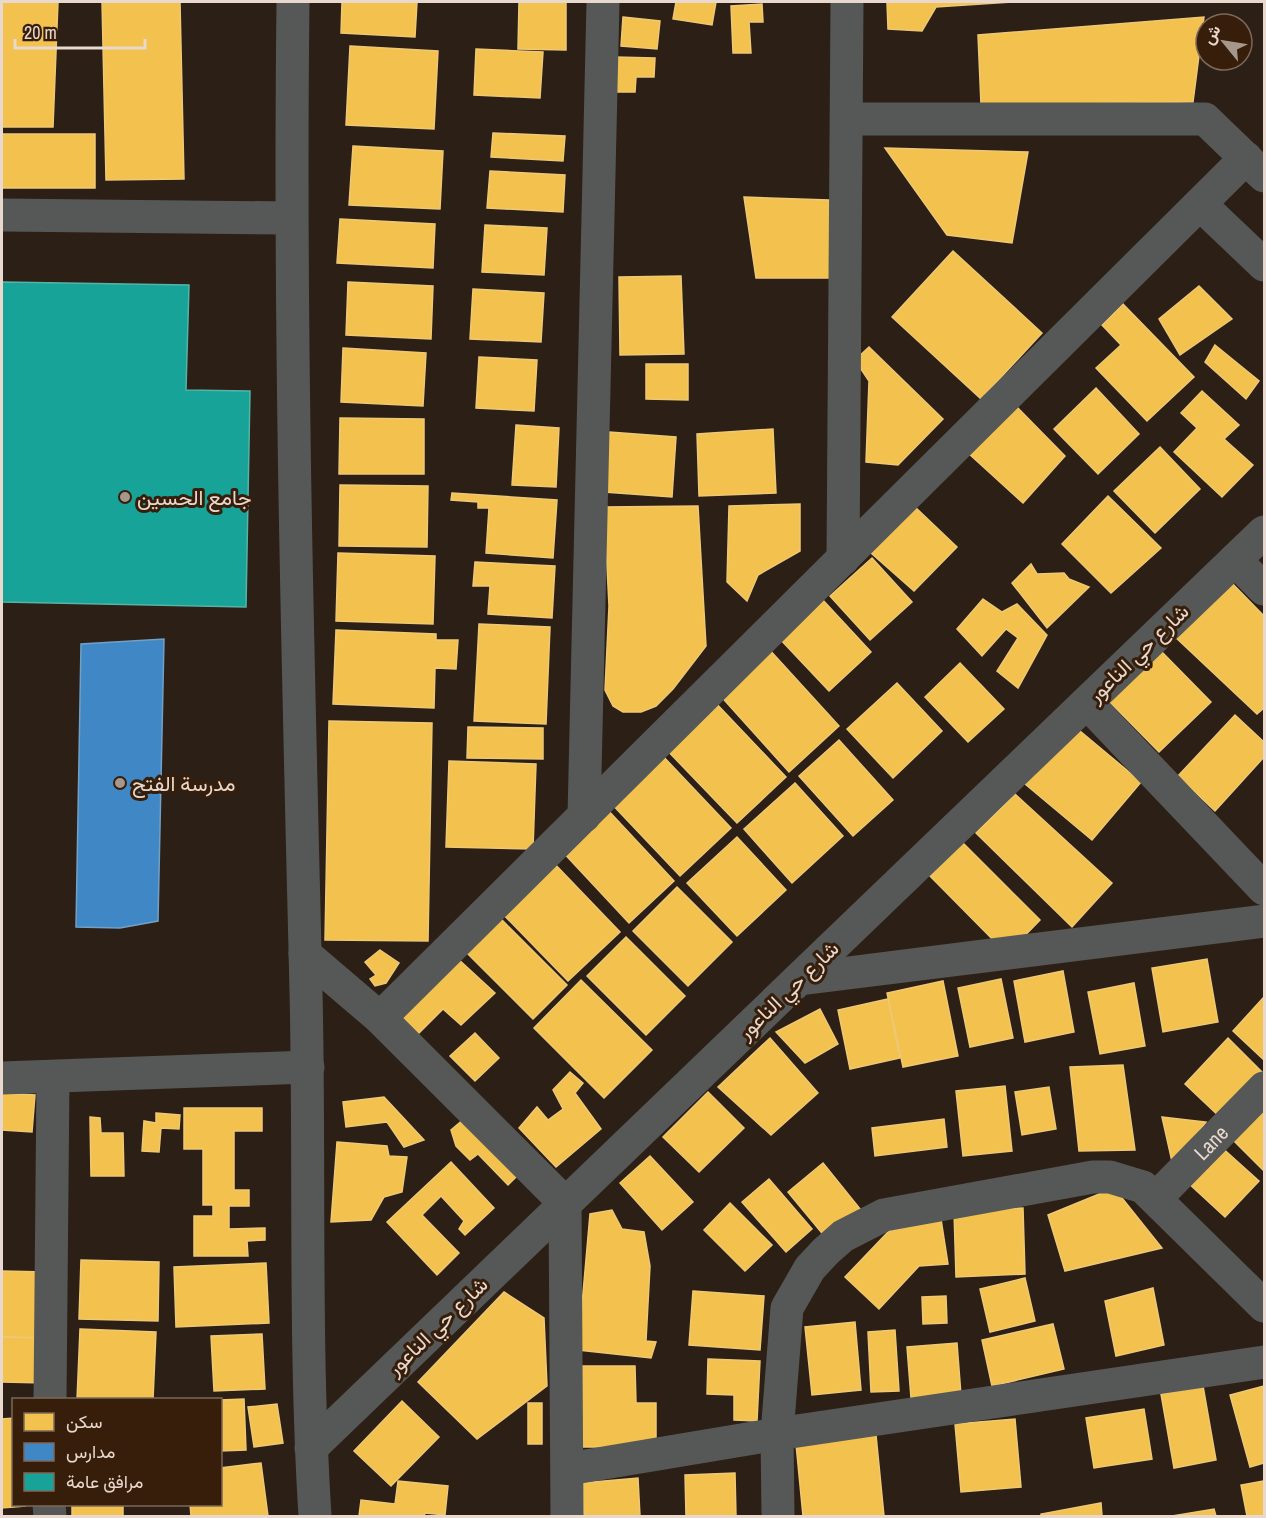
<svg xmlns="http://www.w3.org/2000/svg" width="1266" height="1518" viewBox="0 0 1266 1518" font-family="'Archivo Narrow',Vazirmatn,sans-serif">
<rect width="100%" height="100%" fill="#2c1f15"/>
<g fill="#f2c14e" stroke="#efc874" stroke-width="1.5">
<polygon points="2,2 58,2 53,127 2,127"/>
<polygon points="102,2 180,2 184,179 106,180"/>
<polygon points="342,2 417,2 415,37 341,33"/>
<polygon points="519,2 566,2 566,50 518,49"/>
<polygon points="676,2 716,2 712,25 673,19"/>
<polygon points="887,2 1012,2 936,7 922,31 888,29"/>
<polygon points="762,4 763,22 749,22 751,53 733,53 731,6"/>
<polygon points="623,17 660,21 657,49 621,46"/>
<polygon points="1204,17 1193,102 981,105 978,35"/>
<polygon points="350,46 438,51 434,129 346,125"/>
<polygon points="476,49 543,52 540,98 474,95"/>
<polygon points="615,57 655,58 654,77 636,77 635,92 614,92"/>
<polygon points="493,133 565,136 563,161 491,157"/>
<rect x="2" y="134" width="93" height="54"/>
<polygon points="353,146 443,151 440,209 349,205"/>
<polygon points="885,148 1028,152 1012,243 947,235"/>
<polygon points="490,171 565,175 563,212 487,208"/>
<polygon points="744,197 829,200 835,278 756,278"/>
<polygon points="340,219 435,224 433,268 337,263"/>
<polygon points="485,225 547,228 544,275 482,272"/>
<polygon points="953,251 1042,333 981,399 892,317"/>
<polygon points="681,276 684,354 620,355 619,277"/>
<polygon points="348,282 433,286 431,339 346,335"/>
<polygon points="1199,286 1232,319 1180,355 1159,319"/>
<polygon points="473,289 544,293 541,342 470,339"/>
<polygon points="1123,304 1194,377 1147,421 1096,368 1121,345 1102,325"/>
<polygon points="1215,345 1259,381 1246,399 1205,362"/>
<polygon points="869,347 943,419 898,465 866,462 869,381 855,360"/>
<polygon points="343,348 426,353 423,406 341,402"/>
<polygon points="479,357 537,360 534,411 476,408"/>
<polygon points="646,364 688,364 688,400 646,399"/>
<polygon points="1096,388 1139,434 1098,474 1054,429"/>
<polygon points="1202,391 1239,425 1224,439 1253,465 1222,497 1174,452 1197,428 1181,413"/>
<polygon points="1015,405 1065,456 1023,503 967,452"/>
<polygon points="340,418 424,419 424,474 339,474"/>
<polygon points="516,425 559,428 556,487 512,485"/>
<polygon points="773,429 776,493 699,496 697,434"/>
<polygon points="609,432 676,437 672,497 604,492"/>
<polygon points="1160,447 1200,489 1155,533 1114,491"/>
<polygon points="340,485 428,486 427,547 339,546"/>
<polygon points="452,493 557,500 553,558 486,553 489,508 478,508 478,502 451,500"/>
<polygon points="1108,496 1161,548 1111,593 1062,544"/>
<polygon points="800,504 800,551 758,575 747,601 727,582 729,506"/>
<polygon points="698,506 706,646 673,689 656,706 641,712 623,712 613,706 605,690 609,606 604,507"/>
<polygon points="915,507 957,547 914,591 871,553"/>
<polygon points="338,553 435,556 433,624 336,621"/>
<polygon points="872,558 912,602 870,640 830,596"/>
<polygon points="475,562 555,566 552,618 488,614 490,586 473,586"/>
<polygon points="1031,564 1037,574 1064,573 1069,579 1089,587 1047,628 1012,583"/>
<polygon points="1226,577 1264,616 1264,708 1257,714 1172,634"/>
<polygon points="821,598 871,652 829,691 779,638"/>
<polygon points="983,599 1002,612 1017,604 1047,635 1018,688 997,671 1018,638 1006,629 982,656 957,629"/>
<polygon points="479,624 550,627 546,724 474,721"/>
<polygon points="336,630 436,634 436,640 458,640 456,669 435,668 434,708 333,704"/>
<polygon points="767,647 839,726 789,772 718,693"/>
<polygon points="1158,648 1211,702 1159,752 1107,699"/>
<polygon points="960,663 1004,709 968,742 925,697"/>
<polygon points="897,683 942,731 893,778 847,729"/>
<polygon points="712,699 786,777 737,823 662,745"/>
<polygon points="1235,715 1264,742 1264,757 1215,811 1178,776"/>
<polygon points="329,721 432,723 428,941 325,940"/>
<polygon points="1074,726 1141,782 1092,840 1025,784"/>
<polygon points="468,727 543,728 543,759 467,758"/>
<polygon points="839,740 893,800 853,836 799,776"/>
<polygon points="659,752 731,828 680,876 608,800"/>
<polygon points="449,761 536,764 533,849 446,847"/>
<polygon points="795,783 843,836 792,883 744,829"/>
<polygon points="1015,794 1112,883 1072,927 976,833"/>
<polygon points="605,807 674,881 629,923 560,849"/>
<polygon points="737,837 786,890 737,936 687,883"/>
<polygon points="963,843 1040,920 1007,954 930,876"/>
<polygon points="550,859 620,932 568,981 498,909"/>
<polygon points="677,887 732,942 688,986 633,931"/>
<polygon points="495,913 567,985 533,1019 461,947"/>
<polygon points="626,937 685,996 646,1035 587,976"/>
<polygon points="380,950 399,963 386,983 375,986 370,979 376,975 365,962"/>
<polygon points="457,958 495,993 461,1025 443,1009 417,1035 396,1016"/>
<polygon points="1207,959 1218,1022 1163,1032 1152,968"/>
<polygon points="1063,971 1074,1032 1025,1042 1014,981"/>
<polygon points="1001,979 1013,1038 970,1047 958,988"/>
<polygon points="581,980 652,1050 604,1098 534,1028"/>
<polygon points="943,981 958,1056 903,1067 887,993"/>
<polygon points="1134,983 1145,1046 1100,1054 1088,992"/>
<polygon points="1264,997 1264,1060 1233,1031"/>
<polygon points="888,999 900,1058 850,1069 838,1010"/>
<polygon points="820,1009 838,1044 805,1063 776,1032"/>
<polygon points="475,1033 499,1058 475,1081 450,1056"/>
<polygon points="770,1038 818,1093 771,1135 718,1087"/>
<polygon points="1228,1038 1264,1074 1222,1119 1185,1084"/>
<polygon points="1123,1065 1135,1150 1079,1151 1070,1067"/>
<polygon points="570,1072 583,1083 575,1093 601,1129 556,1167 519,1128 537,1107 548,1120 563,1109 553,1090"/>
<polygon points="1005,1086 1012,1151 963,1156 956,1091"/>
<polygon points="1049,1087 1056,1129 1022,1135 1015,1092"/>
<polygon points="708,1092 744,1128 699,1172 663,1137"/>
<polygon points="2,1093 35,1095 32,1132 2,1130"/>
<polygon points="384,1097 424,1140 404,1147 387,1122 346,1127 343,1102"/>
<polygon points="1264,1098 1264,1171 1228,1135"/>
<polygon points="184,1108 262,1108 262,1131 234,1131 234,1190 249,1190 249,1206 229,1206 229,1229 265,1228 265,1240 247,1241 248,1256 194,1256 194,1216 213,1216 213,1205 203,1205 203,1149 184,1149"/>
<polygon points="156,1113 180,1115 179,1129 161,1128 159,1152 142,1151 144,1121 156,1123"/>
<polygon points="90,1117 100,1118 101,1133 123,1133 124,1176 91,1176"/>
<polygon points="1162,1117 1206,1122 1173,1166"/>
<polygon points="464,1119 520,1173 508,1185 478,1154 470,1160 456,1146 451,1130"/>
<polygon points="944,1119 947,1147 875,1156 872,1128"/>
<polygon points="337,1142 387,1146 389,1156 407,1157 402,1192 384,1197 371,1220 331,1222"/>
<polygon points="1219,1145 1259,1181 1225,1217 1186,1181"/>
<polygon points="650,1156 693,1202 662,1230 620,1183"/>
<polygon points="451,1162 494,1208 465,1235 459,1229 464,1221 441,1196 422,1215 459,1253 437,1275 387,1222"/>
<polygon points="823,1163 860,1209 826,1238 788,1192"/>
<polygon points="769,1179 812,1229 786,1252 742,1202"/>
<polygon points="1114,1188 1162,1248 1065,1271 1048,1215"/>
<polygon points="730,1203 772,1245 745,1271 704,1230"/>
<polygon points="1023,1208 1025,1274 956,1277 954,1211"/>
<polygon points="612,1210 622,1229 644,1232 650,1266 646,1341 656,1342 651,1358 578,1350 590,1214"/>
<polygon points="941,1219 948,1264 919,1266 879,1309 845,1277 889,1231"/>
<polygon points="81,1260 159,1262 158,1321 79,1319"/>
<polygon points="266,1263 269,1323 176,1327 174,1267"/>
<polygon points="2,1271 46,1272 45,1338 2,1337"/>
<polygon points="1025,1278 1035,1321 990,1332 980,1289"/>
<polygon points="1153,1288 1164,1345 1116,1356 1105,1301"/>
<polygon points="693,1291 764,1296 760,1350 689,1345"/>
<polygon points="504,1292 544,1318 547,1386 477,1439 418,1382"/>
<polygon points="946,1296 947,1323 923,1324 922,1297"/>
<polygon points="855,1322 861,1390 812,1395 805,1327"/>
<polygon points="1053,1324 1064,1369 992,1386 982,1340"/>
<polygon points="80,1329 156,1332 153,1400 77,1400"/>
<polygon points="895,1330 899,1391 871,1392 868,1332"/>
<polygon points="262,1334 265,1389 214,1391 211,1336"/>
<polygon points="2,1337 45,1338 44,1383 2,1382"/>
<polygon points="957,1343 961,1395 911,1398 907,1347"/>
<polygon points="708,1359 760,1361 757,1421 734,1420 734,1395 707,1394"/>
<polygon points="581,1366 635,1366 636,1403 656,1403 656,1447 581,1447"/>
<polygon points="1203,1386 1216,1460 1174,1468 1161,1394"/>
<polygon points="1264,1386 1264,1463 1250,1467 1230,1395"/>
<polygon points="244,1399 246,1450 220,1451 220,1400"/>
<polygon points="402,1401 439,1437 391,1486 354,1451"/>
<rect x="528" y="1403" width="14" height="41"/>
<polygon points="277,1404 283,1443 254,1447 248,1407"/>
<polygon points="1144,1409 1152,1459 1094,1468 1086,1418"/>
<polygon points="14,1418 14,1504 26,1506 2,1508 2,1419"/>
<polygon points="1015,1419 1021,1487 961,1492 955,1424"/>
<polygon points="876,1435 884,1516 803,1516 796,1444"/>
<polygon points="261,1463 268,1516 191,1516 190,1504 220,1504 220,1468"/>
<polygon points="735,1473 736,1516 686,1516 685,1475"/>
<polygon points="638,1478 640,1516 584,1516 582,1483"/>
<polygon points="398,1481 448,1486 445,1515 425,1513 424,1516 359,1516 361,1500 395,1504"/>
<polygon points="1264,1481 1264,1516 1247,1516 1241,1485"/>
<polygon points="1101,1503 1102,1516 1041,1516 1041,1514"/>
<rect x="72" y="1504" width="51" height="12"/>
<polygon points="1214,1509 1216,1516 1172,1516"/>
</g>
<polygon fill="#3f88c5" stroke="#72a0c7" stroke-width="1.5" points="164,639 158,921 120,928 76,927 81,644"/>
<polygon fill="#17a398" stroke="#56b3a8" stroke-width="1.5" points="2,282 189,285 186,390 250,391 246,607 2,602"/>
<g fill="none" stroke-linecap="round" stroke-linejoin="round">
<g stroke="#555856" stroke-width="33">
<path d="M293,2C289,331 298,661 306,991C310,1166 304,1342 315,1516"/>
<polyline points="847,119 1205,119 1264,176"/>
<polyline points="1200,204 1264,265"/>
<polyline points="2,215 290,218"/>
<polyline points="843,559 847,2"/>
<polyline points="1235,560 1264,589"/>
<polyline points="1087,703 1264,889"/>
<polyline points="584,816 603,2"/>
<polyline points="305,954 380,1018 565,1203 567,1516"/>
<polyline points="800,979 1264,921"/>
<polyline points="380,1018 1246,158"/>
<polyline points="2,1078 308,1067"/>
<path id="s1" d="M1156,1198L1264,1088"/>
<polyline points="50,1400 53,1078"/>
<polyline points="311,1448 1264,532"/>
<polyline points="568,1469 777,1434 1264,1362"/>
<polyline points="49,1504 50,1516"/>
<polyline points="778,1516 777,1434 787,1308 810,1268 826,1251 843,1236 884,1215 1093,1177 1110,1177 1143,1187 1264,1306"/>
</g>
</g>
<g fill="#a6978d" stroke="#361e0b" stroke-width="2">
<circle cx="125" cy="497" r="6"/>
<circle cx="120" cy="783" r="6"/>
</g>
<g text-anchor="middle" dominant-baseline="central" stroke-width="6" stroke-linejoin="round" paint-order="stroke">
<g font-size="21" fill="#e8d8cd" stroke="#361e0b" text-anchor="start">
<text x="137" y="497">جامع الحسين</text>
<text x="132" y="783">مدرسة الفتح</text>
</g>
<g font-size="21" fill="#e8d8cd" stroke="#361e0b">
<text transform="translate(1138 653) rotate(-44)">شارع حي الناعور</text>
<text transform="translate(788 990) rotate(-44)">شارع حي الناعور</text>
<text stroke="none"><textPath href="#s1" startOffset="78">Lane</textPath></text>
<text transform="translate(437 1326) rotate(-44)">شارع حي الناعور</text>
</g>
</g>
<rect width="1266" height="1518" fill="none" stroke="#e8d8cd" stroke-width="6"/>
<rect x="12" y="1398" width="210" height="108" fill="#361e0b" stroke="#7d6859" stroke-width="1.5"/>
<rect x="24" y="1413" width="30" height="18" fill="#f2c14e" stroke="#7d6859" stroke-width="1.5"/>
<text x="66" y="1428" font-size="18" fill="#e8d8cd">سكن</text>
<rect x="24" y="1443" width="30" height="18" fill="#3f88c5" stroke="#7d6859" stroke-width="1.5"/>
<text x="66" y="1458" font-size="18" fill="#e8d8cd">مدارس</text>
<rect x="24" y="1473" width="30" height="18" fill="#17a398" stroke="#7d6859" stroke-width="1.5"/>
<text x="66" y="1488" font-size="18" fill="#e8d8cd">مرافق عامة</text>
<g transform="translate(1224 42) rotate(300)"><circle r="28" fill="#361e0b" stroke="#7d6859" stroke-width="1.5"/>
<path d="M0-4.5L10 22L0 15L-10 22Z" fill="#a6978d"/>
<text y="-9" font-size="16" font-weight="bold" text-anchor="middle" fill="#e8d8cd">ش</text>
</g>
<path d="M15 39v9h130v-9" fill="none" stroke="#e8d8cd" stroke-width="3"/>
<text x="24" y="39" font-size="18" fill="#e8d8cd" stroke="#361e0b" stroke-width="4.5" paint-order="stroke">20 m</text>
</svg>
